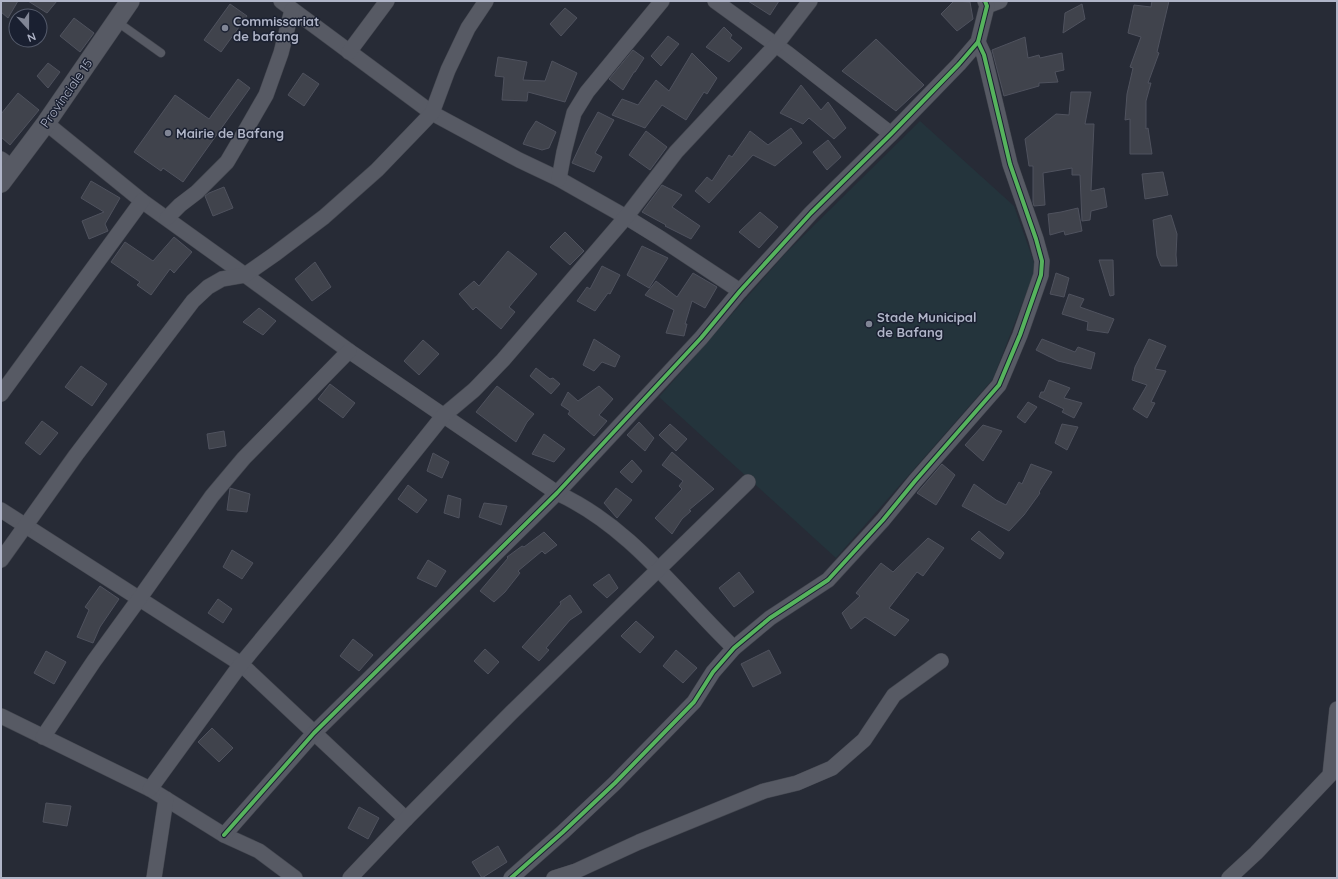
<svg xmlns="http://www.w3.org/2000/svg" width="1338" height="879" viewBox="0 0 1338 879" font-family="Quicksand,sans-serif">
<rect width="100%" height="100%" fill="#272b36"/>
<polygon fill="#24343c" points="920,121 1014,206 1036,268 993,379 836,558 659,397 785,254"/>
<g fill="#40434c" stroke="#4f525e">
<polygon points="1,1 18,1 8,18 1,12"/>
<polygon points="28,1 57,1 47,13"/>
<polygon points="748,1 779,1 770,15"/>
<polygon points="954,1 970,2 973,19 957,31 941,14"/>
<polygon points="1152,1 1169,1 1157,52 1159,53 1148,83 1151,83 1146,101 1146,129 1148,128 1152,154 1130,154 1130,119 1125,120 1127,94 1133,68 1130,67 1141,37 1128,33 1134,5 1151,7"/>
<polygon points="230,4 247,16 221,52 204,40"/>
<polygon points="1082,4 1085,19 1063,33 1065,13"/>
<polygon points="565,8 577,18 561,36 550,24"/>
<polygon points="74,18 94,33 80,52 60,36"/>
<polygon points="724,27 732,35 730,38 742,48 729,62 706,47"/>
<polygon points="668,36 679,44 661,66 651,56"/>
<polygon points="1025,37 1028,58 1039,55 1040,58 1062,53 1064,70 1055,72 1058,82 1039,83 1039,86 1004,96 992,50"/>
<polygon points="876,39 924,85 896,111 842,71"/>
<polygon points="633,50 644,58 635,72 634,72 623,90 609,79"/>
<polygon points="692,53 717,78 707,94 704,92 686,120 662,105 645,128 612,115 622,99 638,105 656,80 669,91"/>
<polygon points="498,57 527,62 523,80 545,81 552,61 577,73 565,102 528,92 527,101 502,100 504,77 495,76"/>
<polygon points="48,63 60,72 48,88 37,76"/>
<polygon points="303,73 319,84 304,106 288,95"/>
<polygon points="238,79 250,88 183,182 163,168 161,171 134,152 175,95 209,119"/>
<polygon points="801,85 821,110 828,102 846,128 834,139 809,118 803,124 780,113"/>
<polygon points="1071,92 1091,92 1085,124 1094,124 1091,191 1104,188 1107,207 1091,211 1090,220 1082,221 1080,175 1072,175 1072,168 1043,173 1045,205 1034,206 1033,202 1033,166 1029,166 1025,139 1056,114 1069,115"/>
<polygon points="18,93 39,110 10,145 1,137 1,114"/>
<polygon points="598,112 614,120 595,153 602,157 594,172 572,163 586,133"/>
<polygon points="536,121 556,132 549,148 542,150 523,144 528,133"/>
<polygon points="791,128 802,143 775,166 753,155 709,203 695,191 707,177 712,181 729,155 732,157 750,131 768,145"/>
<polygon points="646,131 667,147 650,170 629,155"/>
<polygon points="828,140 841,157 827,170 813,152"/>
<polygon points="1163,172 1168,195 1145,199 1142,174"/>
<polygon points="91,181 120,198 105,224 108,231 89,239 82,221 104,212 81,198"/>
<polygon points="662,185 682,195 672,207 700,226 691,239 665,226 666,225 642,212"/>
<polygon points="224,187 233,208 213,216 205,196 209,193"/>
<polygon points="1078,208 1082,231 1065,235 1064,231 1050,235 1048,214 1061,212"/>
<polygon points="760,212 778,227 759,248 739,232"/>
<polygon points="1171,215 1177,234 1176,255 1177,266 1161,266 1157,256 1153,220"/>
<polygon points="565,232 584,251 570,265 550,247"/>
<polygon points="174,237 192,252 174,273 170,269 151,295 137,285 140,282 111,262 125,242 153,261"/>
<polygon points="642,246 668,258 649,288 627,275"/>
<polygon points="508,251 537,274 509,307 515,312 501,329 476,307 473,310 459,294 474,281 479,286"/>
<polygon points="1099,260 1113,260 1114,295 1110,296"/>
<polygon points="315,262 331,287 312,301 295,279"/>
<polygon points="602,266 620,275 610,294 608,293 595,311 577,301 587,287 590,289"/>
<polygon points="693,273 717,287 705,308 692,301 685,324 687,324 684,336 666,333 674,310 645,295 656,281 677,297"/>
<polygon points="1056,273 1069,278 1064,297 1050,294"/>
<polygon points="1069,294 1084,299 1080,307 1114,319 1108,333 1087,330 1088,322 1062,314"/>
<polygon points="259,308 276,321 263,335 243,322"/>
<polygon points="594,339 620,356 615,367 602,362 594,371 583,365"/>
<polygon points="1042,339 1075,352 1078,347 1095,353 1091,369 1058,361 1036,350"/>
<polygon points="1149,339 1166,346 1155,369 1166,371 1151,402 1155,403 1147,418 1133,409 1147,385 1132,380 1135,367"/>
<polygon points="423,340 439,354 419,375 404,361"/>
<polygon points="81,366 107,384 92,406 65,387"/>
<polygon points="536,368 550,379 553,378 560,384 551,394 530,376"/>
<polygon points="1049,380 1070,388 1064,398 1082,403 1074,418 1062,412 1064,409 1039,397 1041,392 1044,392"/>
<polygon points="330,384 355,403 343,418 318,399"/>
<polygon points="497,386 534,414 527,422 516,442 476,412"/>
<polygon points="599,386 613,399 599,415 607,421 594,436 568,414 570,411 561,405 568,392 578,401"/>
<polygon points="1028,402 1037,407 1025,423 1017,417"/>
<polygon points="42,421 58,433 40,455 25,443"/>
<polygon points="639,422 654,438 645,451 627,435"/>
<polygon points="670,424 687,439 676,451 659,435"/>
<polygon points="1062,424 1078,427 1067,450 1055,443"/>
<polygon points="983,425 1002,431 983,461 965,445"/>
<polygon points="224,431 226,446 209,449 207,434"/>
<polygon points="544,434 565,449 554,462 532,454"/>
<polygon points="672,452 714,489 689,510 691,511 682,519 672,534 655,518 682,489 679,486 683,481 662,465"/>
<polygon points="433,453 449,462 442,478 427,471"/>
<polygon points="632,460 642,471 632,483 620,472"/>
<polygon points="942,464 955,475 936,505 917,493"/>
<polygon points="1031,464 1052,472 1039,492 1040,493 1024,515 1009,531 962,506 974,484 996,500 1006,505 1019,482 1022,484"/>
<polygon points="408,485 427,500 417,513 398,499"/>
<polygon points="230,488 250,494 247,512 227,510"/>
<polygon points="616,488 632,500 617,518 604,503"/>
<polygon points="448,495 461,499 459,518 444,513"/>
<polygon points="484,503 507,506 501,525 479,517"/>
<polygon points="979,531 1004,553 1000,559 971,539"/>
<polygon points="544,532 557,545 545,554 542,551 518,571 520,573 505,592 494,602 480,591 508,558 507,557 522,546 524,547"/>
<polygon points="928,538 944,548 923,576 917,572 889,608 909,620 895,636 865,617 851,629 842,613 860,596 856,593 881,563 893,572"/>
<polygon points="232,550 253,563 242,579 223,567"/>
<polygon points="428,560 446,571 436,587 417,578"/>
<polygon points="739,572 754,592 734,607 719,588"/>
<polygon points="609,574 618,588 607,598 593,585"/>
<polygon points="100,586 119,599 100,627 93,643 77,637 89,610 85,607"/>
<polygon points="570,595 582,612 570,620 546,648 549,650 539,661 522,647 561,604 560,602"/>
<polygon points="218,599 232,609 223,623 208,613"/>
<polygon points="636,621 654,637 640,653 621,636"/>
<polygon points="353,639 373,655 359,671 340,656"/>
<polygon points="485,649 499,662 488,674 474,661"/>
<polygon points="676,650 697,668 683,683 663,666"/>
<polygon points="769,650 781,673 753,687 741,664"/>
<polygon points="46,651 66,662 54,684 34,673"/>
<polygon points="212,728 233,748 219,762 198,742"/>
<polygon points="46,803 71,806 67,826 43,822"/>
<polygon points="359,807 379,818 368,839 348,828"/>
<polygon points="498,846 507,862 482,878 472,862"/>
</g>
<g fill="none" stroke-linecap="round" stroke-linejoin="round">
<defs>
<polyline id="service" points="116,21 161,53"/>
<g id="minor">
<polyline points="281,1 432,113 519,160 559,179 626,217 660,238 740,291"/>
<polyline points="715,1 787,53 891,134"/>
<polyline points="987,6 1000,1"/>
<polyline points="349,52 387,1"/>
<path d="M46,123L142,201L245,275L349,351L557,493C630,526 678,594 734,648"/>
<polyline points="1,159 12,167"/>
<polyline points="559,179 564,152 574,113 587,92 662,1"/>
<polyline points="167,218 180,205 197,192 227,162 247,128 266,95 281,53 292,10"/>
<polyline points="1,394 142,201"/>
<polyline points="1,510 241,664 406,819"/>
<polyline points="1,560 76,455 193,301 208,287 222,279 245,275 275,254 324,217 377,170 432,113 448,70 468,28 486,1"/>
<polyline points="1,716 150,789 224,835 259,851 295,878"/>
<polyline points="43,737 94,661 139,599 212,496 244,458 349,351"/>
<polyline points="150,789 241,664 339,546 443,416 474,390 503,360 626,217 676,152 776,45 810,1"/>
<polyline points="224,835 314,733 557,493 701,338 740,291 811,213 891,134 959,64 978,42 987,6 985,1"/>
<polyline points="154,878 166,799"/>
<polyline points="350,878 406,819 511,713 748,482"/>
<polyline points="511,878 563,832 615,783 694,702 713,672 734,648 770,618 828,580 883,520 915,481 999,385 1020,335 1041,275 1042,261 1036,239 1010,164 984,55 978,42"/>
<polyline points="554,878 576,871 639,842 764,791 797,783 832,768 864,740 894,695 941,661"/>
<polyline points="1229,878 1256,853 1330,775 1337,709"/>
</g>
<polyline id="tertiary" points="1,183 46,123 130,1"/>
</defs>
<use href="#service" stroke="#43464f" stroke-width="9"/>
<use href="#minor" stroke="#43464f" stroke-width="16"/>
<use href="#tertiary" stroke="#43464f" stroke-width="20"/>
<use href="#service" stroke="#575a64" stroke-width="8"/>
<use href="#minor" stroke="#575a64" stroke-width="15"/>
<use href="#tertiary" stroke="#575a64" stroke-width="19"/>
<defs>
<g id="cycleway">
<polyline points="224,835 314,733 557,493 701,338 740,291 811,213 891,134 959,64 978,42 987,6 985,1"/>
<polyline points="511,878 563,832 615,783 694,702 713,672 734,648 770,618 828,580 883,520 915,481 999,385 1020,335 1041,275 1042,261 1036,239 1010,164 984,55 978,42"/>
</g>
</defs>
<use href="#cycleway" stroke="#1a2031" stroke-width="6"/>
<use href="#cycleway" stroke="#56b35d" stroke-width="4"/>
</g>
<g fill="#808595" stroke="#1a2031" stroke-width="1.5">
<circle cx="225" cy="28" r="4"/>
<circle cx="168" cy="133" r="4"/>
<circle cx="869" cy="324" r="4"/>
</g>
<g text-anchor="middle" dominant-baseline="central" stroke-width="3" stroke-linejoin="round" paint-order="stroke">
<g font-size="13" font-weight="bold" fill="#b0b5c8" stroke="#1a2031" text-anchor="start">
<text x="233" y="21">Commissariat<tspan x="233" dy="15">de bafang</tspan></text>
<text x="176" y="133">Mairie de Bafang</text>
<text x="877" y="317">Stade Municipal<tspan x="877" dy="15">de Bafang</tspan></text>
</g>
<g font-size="13" fill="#b0b5c8" stroke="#1a2031">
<text transform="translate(66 93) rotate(-55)">Provinciale 15</text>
</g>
</g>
<rect width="1338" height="879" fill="none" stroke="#b0b5c8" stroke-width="4"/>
<g transform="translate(28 28) rotate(159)"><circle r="19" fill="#1a2031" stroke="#565c6d"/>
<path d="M0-3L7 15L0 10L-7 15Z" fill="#808595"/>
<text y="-6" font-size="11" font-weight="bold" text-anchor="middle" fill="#b0b5c8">N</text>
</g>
</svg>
